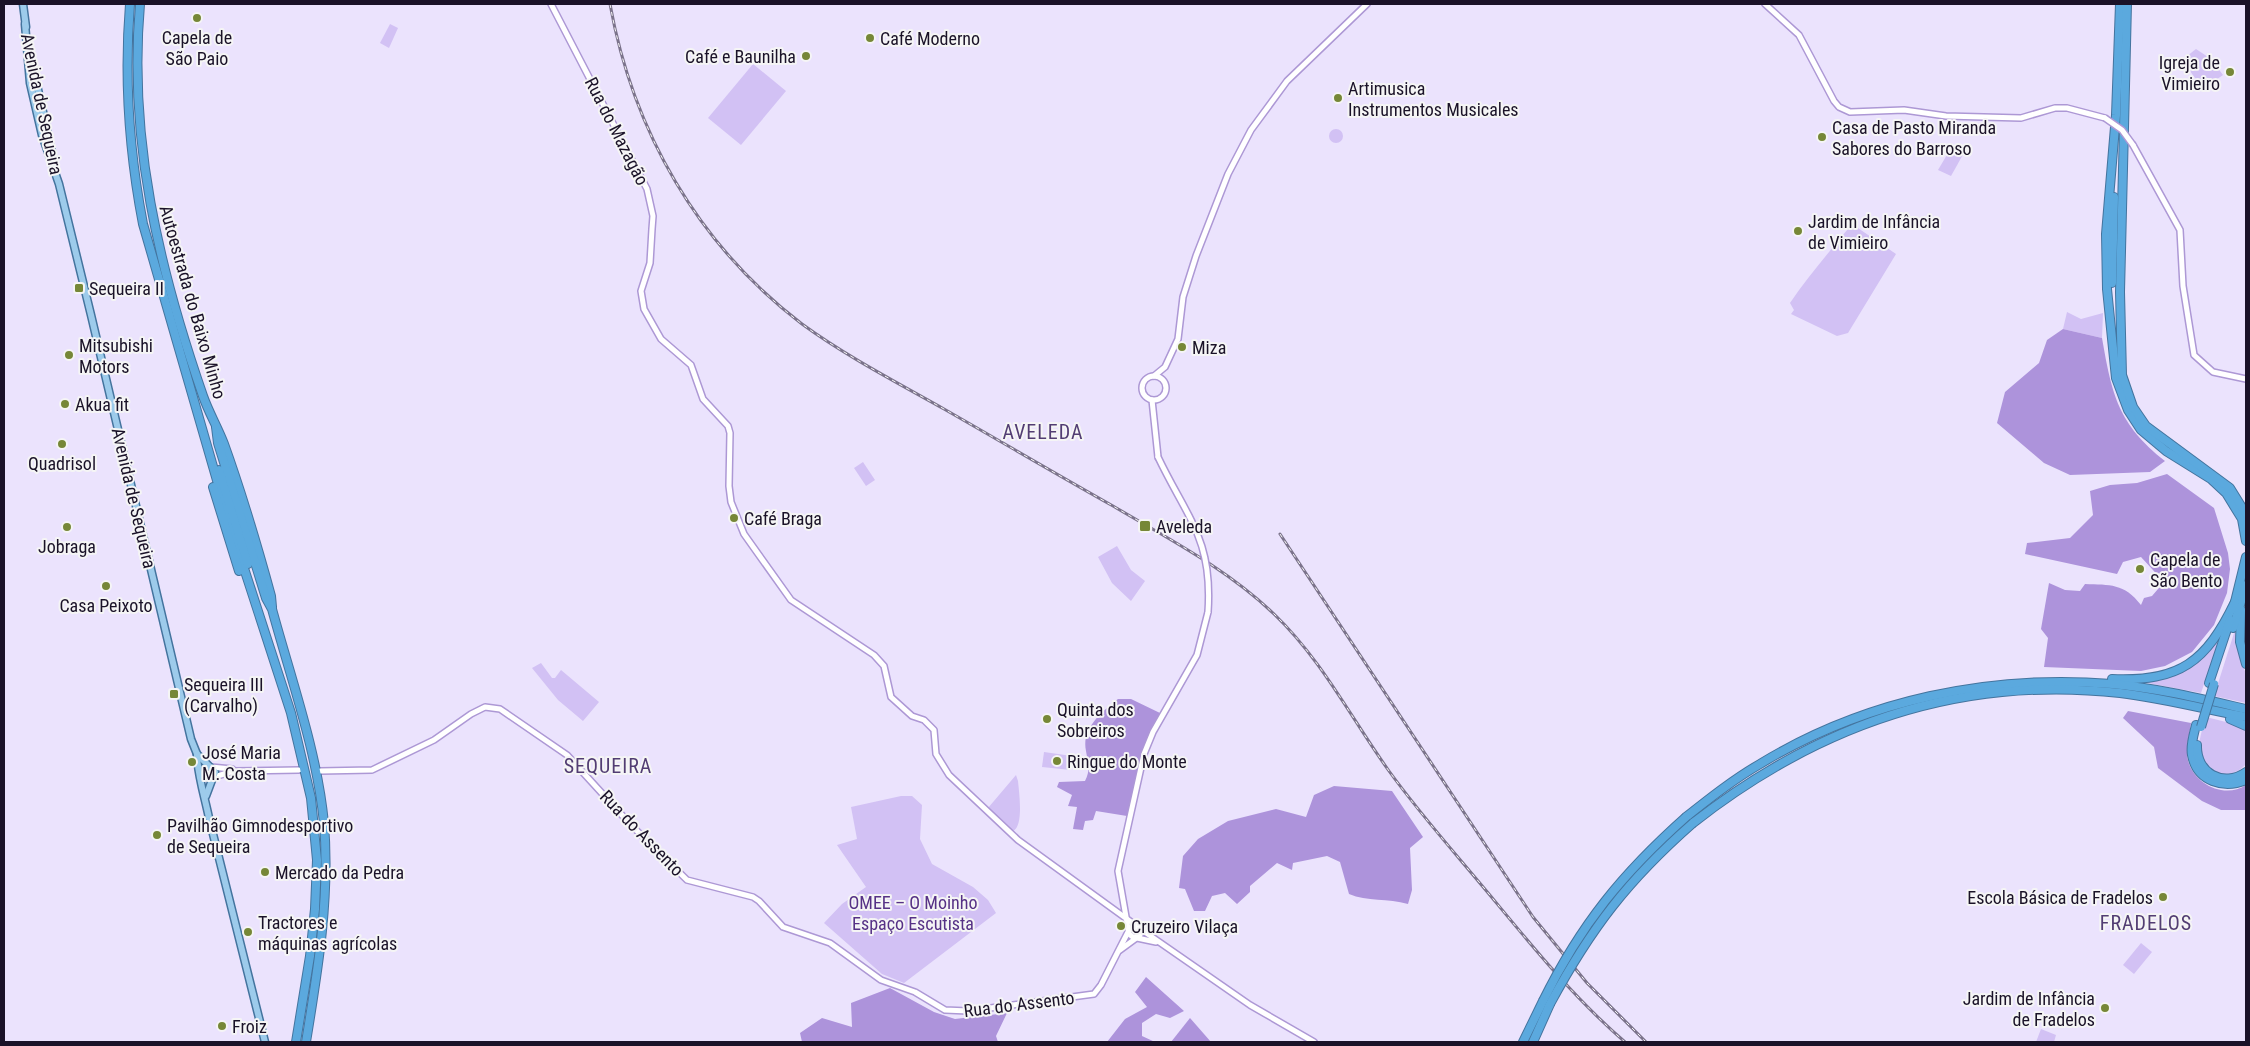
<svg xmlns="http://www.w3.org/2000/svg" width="2250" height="1046" viewBox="0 0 2250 1046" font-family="'Roboto Condensed',sans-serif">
<rect width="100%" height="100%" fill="#ebe3fd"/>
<g fill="#d2c1f4">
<polygon points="390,24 398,28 389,48 380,43"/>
<polygon points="2196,49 2211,59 2223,75 2203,89 2182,60"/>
<polygon points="753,64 786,91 741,145 708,118"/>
<circle cx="1336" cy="136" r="7"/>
<polygon points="1951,148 1965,151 1951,176 1938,170"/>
<path d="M1852,224L1896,254L1848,333L1837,336L1791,314L1794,310L1790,303C1809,275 1831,250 1852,224Z"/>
<polygon points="2067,312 2081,319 2103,313 2102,338 2063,329"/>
<polygon points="863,462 875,480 866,486 854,468"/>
<polygon points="1117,546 1131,570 1145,581 1131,601 1112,583 1098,557"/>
<polygon points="2235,630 2239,655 2246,674 2246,703 2214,696"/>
<path d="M2220,637L2201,693L2142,682C2174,678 2201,663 2220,637Z"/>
<polygon points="541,663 552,678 555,678 561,670 599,702 583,721 558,700 532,668"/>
<path d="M2206,717L2238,725L2246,730V764C2233,780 2206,777 2200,755C2197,742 2203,728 2206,717Z"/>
<polygon points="1044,752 1072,756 1071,770 1042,767"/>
<path d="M1016,775L1018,781C1019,792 1024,826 1013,831L988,808Z"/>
<polygon points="901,796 912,796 922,805 920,839 932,864 973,887 988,900 996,913 904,983 882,974 824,923 842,904 866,887 837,845 857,839 851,807"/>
<polygon points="2141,943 2152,952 2134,974 2123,965"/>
<polygon points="2041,1029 2056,1035 2054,1042 2036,1042"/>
</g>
<g fill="#ad93db">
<path d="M2063,329L2102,338C2112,395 2118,424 2165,461L2150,472L2070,475L2044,463L1997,423L2005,392L2039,363L2047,340Z"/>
<path d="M2167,474L2214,508L2228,553L2230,569L2227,593L2214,625L2192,652L2165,666L2141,671L2044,667L2048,638L2041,629L2049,583L2065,590L2080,591L2085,584C2110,585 2124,583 2141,605L2144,598L2152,596L2164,582L2141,557L2123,562L2117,574L2025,554L2027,543L2070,538L2093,515L2090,491L2110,485L2137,483Z"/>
<path d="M1118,699H1131L1160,713L1146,743L1127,816L1096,811L1093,820L1085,821L1083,830L1073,829L1077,807L1068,806L1072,795L1057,787L1059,782L1085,781C1091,769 1088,763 1086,751C1081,728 1103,711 1118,699Z"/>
<path d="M2128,711L2191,723C2190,732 2187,742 2187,751C2186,780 2222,801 2246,785V810H2221L2202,801L2158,768L2154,747L2123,718Z"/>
<path d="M1334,786L1392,791L1423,837L1410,848L1412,890L1408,904C1388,898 1367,902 1349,894L1340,862L1327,856L1293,863L1292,870L1277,863L1250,886V892L1237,904L1225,893L1212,896L1205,911H1194L1185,889L1179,888L1183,856L1198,839L1228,821L1276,809L1306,817L1314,795Z"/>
<polygon points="1146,977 1184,1011 1170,1018 1156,1014 1142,1023 1142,1036 1155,1042 1107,1042 1125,1019 1147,1007 1135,992"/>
<polygon points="890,988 934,1012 955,1019 1007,1013 996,1036 998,1042 802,1042 800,1033 822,1018 852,1027 851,1003"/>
<polygon points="1190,1018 1211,1042 1171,1042"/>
</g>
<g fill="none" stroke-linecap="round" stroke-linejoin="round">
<defs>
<g id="minor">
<polyline points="551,4 647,189 653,216 652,229 650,263 641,291 644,309 661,339 691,365 703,399 728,426 730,433 729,486 731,502 744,534 791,600 874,655 884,666 891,697 912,716 924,720 934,730 936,754 949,775 1018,840 1138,927"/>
<polyline points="1765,4 1799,35 1834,101 1839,107 1850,112 1904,110 1946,116 2021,118 2055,108 2067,108 2105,118"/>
<polyline points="2133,145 2180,230 2183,286 2194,355 2213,372 2246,379"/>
<polyline points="1154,376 1165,367 1178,339 1183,297 1196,256 1228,174 1251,130 1287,81 1367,4"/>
<circle cx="1154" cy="388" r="12"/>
<polyline points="1152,400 1158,457"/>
<polyline points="211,767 232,769"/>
<polyline points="320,771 372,770 434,740 471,714 485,707 500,709 567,755 631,825 687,880 753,897 759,901 783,927 830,943 881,980 915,992 945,1010 968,1011 1094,994 1101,985 1128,932"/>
<polyline points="214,777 234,771 299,770"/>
<polyline points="1139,928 1250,1005 1314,1042"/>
<polyline points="1129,930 1134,926 1138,927 1140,935 1134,938 1129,934 1118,871 1144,754 1153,732 1197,655 1208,612"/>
<polyline points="1137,938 1156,942"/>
<polyline points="1120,950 1135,939"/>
</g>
<g id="major">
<polyline points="23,4 26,27"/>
<polyline points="25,24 30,83 42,135 59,184 91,315 191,739 197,754 215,772 206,796"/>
<polyline points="30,54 52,152"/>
<path d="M197,754C197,773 205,798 209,818L265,1042"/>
</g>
<g id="highway">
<path d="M130,4C124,78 129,151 143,224L229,522L291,713L311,798L317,860L315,909L310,956L296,1042"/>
<path d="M140,4C128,139 159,269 203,396C209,413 218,428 224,444C242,494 257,545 271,596L272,607"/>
<polyline points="2120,4 2116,115 2106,234 2107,289 2116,378 2128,410 2141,430 2166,451 2211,479 2226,493 2242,519 2246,541"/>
<polyline points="2127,4 2120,292 2122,375 2133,407 2146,426 2230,488 2246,514"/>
<polyline points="2112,283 2114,197"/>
<path d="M216,427L218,443L266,598L272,609C291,679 317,751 324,823C330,897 318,969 306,1042"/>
<polyline points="219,470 248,564"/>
<polyline points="213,487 239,571"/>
<polyline points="2234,606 2246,557"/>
<polyline points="2241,610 2240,642 2246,664"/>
<polyline points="2233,628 2246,585"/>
<path d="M2112,679C2180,682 2206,662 2235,602"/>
<polyline points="2209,683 2230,620"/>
<polyline points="2230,719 2246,726"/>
<path d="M2196,725C2194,734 2190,745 2192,755C2197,782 2224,789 2246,780"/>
<path d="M2197,745C2196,773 2223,788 2246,772"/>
<path d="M1686,817C1710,798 1734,779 1760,764C1865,700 1990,674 2112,684C2157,688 2202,699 2246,709"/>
<path d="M1693,823C1818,725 1959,675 2120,693C2162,698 2204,709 2246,717"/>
<polyline points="1523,1042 1543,1001"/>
<polyline points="1533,1042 1550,1004"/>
</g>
</defs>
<use href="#minor" stroke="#ad98d5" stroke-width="8"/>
<use href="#major" stroke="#44749e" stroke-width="9"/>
<use href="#highway" stroke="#44749e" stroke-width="10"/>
<use href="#minor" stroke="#fff" stroke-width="5"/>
<use href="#major" stroke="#9dcbeb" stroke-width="6"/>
<use href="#highway" stroke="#5ba9de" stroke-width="8"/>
<defs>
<g id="rail">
<path d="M610,4C633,131 698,245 802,324C846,356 896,382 944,409C1000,441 1056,474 1113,506C1169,539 1227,569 1274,614C1322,660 1351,718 1389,771C1420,814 1455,853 1489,894C1532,946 1574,998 1625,1042"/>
<polyline points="1280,534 1533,917 1587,983 1646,1042"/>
</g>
</defs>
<use href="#rail" stroke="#7b738b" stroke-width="3"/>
<use href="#rail" stroke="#f5f5f5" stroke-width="1" stroke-dasharray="4" stroke-linecap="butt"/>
<defs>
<g id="minor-bridge">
<polyline points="2105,118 2122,130 2133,145"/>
<path d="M1158,457C1187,518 1213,539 1208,612"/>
</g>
<g id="highway-bridge">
<polyline points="2201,727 2214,684"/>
<path d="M1543,1001C1581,924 1623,873 1686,817"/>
<path d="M1550,1004C1591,928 1628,880 1693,823"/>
</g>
</defs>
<use href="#minor-bridge" stroke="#ad98d5" stroke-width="8" stroke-linecap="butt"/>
<use href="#highway-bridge" stroke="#44749e" stroke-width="10" stroke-linecap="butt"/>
<use href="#minor-bridge" stroke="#fff" stroke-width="5"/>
<use href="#highway-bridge" stroke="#5ba9de" stroke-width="8"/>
</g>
<g fill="#768737" stroke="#f5f5f5" stroke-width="2">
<circle cx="197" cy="18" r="5"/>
<circle cx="870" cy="38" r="5"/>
<circle cx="806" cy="56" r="5"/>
<circle cx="2230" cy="72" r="5"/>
<circle cx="1338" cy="98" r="5"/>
<circle cx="1822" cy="137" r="5"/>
<circle cx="1798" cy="231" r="5"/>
<rect x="74" y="283" width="10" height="10" rx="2.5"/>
<circle cx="1182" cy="347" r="5"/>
<circle cx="69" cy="355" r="5"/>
<circle cx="65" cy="404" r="5"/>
<circle cx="62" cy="444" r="5"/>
<circle cx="734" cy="518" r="5"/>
<rect x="1139" y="520" width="12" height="12" rx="2.5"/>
<circle cx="67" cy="527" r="5"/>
<circle cx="2140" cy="569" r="5"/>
<circle cx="106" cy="586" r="5"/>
<rect x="169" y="689" width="10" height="10" rx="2.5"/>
<circle cx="1047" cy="719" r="5"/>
<circle cx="1057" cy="761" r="5"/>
<circle cx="192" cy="762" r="5"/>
<circle cx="157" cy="835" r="5"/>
<circle cx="265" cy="872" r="5"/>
<circle cx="2163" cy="897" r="5"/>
<circle cx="1121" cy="926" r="5"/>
<circle cx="248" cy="932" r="5"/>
<circle cx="2105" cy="1008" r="5"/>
<circle cx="222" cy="1026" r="5"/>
</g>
<g text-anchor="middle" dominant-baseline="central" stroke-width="4" stroke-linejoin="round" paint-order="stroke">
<g font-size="18" fill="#1a1228" stroke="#f5f5f5" text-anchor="start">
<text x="197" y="37" text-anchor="middle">Capela de<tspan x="197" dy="21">São Paio</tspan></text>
<text x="880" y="38">Café Moderno</text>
<text x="796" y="56" text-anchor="end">Café e Baunilha</text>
<text x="2220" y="62" text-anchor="end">Igreja de<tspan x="2220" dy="21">Vimieiro</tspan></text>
<text x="1348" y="88">Artimusica<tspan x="1348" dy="21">Instrumentos Musicales</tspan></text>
<text x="1832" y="127">Casa de Pasto Miranda<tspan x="1832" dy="21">Sabores do Barroso</tspan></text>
<text x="1808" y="221">Jardim de Infância<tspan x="1808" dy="21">de Vimieiro</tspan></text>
<text x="89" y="288">Sequeira II</text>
<text x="79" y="345">Mitsubishi<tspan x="79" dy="21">Motors</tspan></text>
<text x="1192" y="347">Miza</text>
<text x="75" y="404">Akua fit</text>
<text x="62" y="463" text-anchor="middle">Quadrisol</text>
<text x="744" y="518">Café Braga</text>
<text x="1156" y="526">Aveleda</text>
<text x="67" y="546" text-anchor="middle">Jobraga</text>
<text x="2150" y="559">Capela de<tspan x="2150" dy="21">São Bento</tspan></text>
<text x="106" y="605" text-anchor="middle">Casa Peixoto</text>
<text x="184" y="684">Sequeira III<tspan x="184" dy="21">(Carvalho)</tspan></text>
<text x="1057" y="709">Quinta dos<tspan x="1057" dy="21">Sobreiros</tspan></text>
<text x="202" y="752">José Maria<tspan x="202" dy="21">M. Costa</tspan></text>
<text x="1067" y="761">Ringue do Monte</text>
<text x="167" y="825">Pavilhão Gimnodesportivo<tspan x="167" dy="21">de Sequeira</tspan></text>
<text x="275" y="872">Mercado da Pedra</text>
<text x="2153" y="897" text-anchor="end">Escola Básica de Fradelos</text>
<text x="258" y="922">Tractores e<tspan x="258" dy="21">máquinas agrícolas</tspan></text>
<text x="1131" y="926">Cruzeiro Vilaça</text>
<text x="2095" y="998" text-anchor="end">Jardim de Infância<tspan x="2095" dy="21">de Fradelos</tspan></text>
<text x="232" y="1026">Froiz</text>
</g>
<g font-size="18" fill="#1a1228" stroke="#f5f5f5">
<text transform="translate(42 104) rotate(78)">Avenida de Sequeira</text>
<text transform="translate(617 131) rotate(63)">Rua do Mazagão</text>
<text transform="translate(193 302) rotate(74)">Autoestrada do Baixo Minho</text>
<text transform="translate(134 498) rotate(77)">Avenida de Sequeira</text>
<text transform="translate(642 833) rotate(46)">Rua do Assento</text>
<text transform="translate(1019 1004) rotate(-7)">Rua do Assento</text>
</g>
<g font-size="18" fill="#563186" stroke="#f5f5f5">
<text x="913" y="902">OMEE – O Moinho<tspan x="913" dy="21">Espaço Escutista</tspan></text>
</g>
<g font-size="20" letter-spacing="1" fill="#523d73" stroke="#f5f5f5">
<text x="1043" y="432">AVELEDA</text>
<text x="608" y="766">SEQUEIRA</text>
<text x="2146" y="923">FRADELOS</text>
</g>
</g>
<rect width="2250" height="1046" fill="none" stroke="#1a1228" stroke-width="10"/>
</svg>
